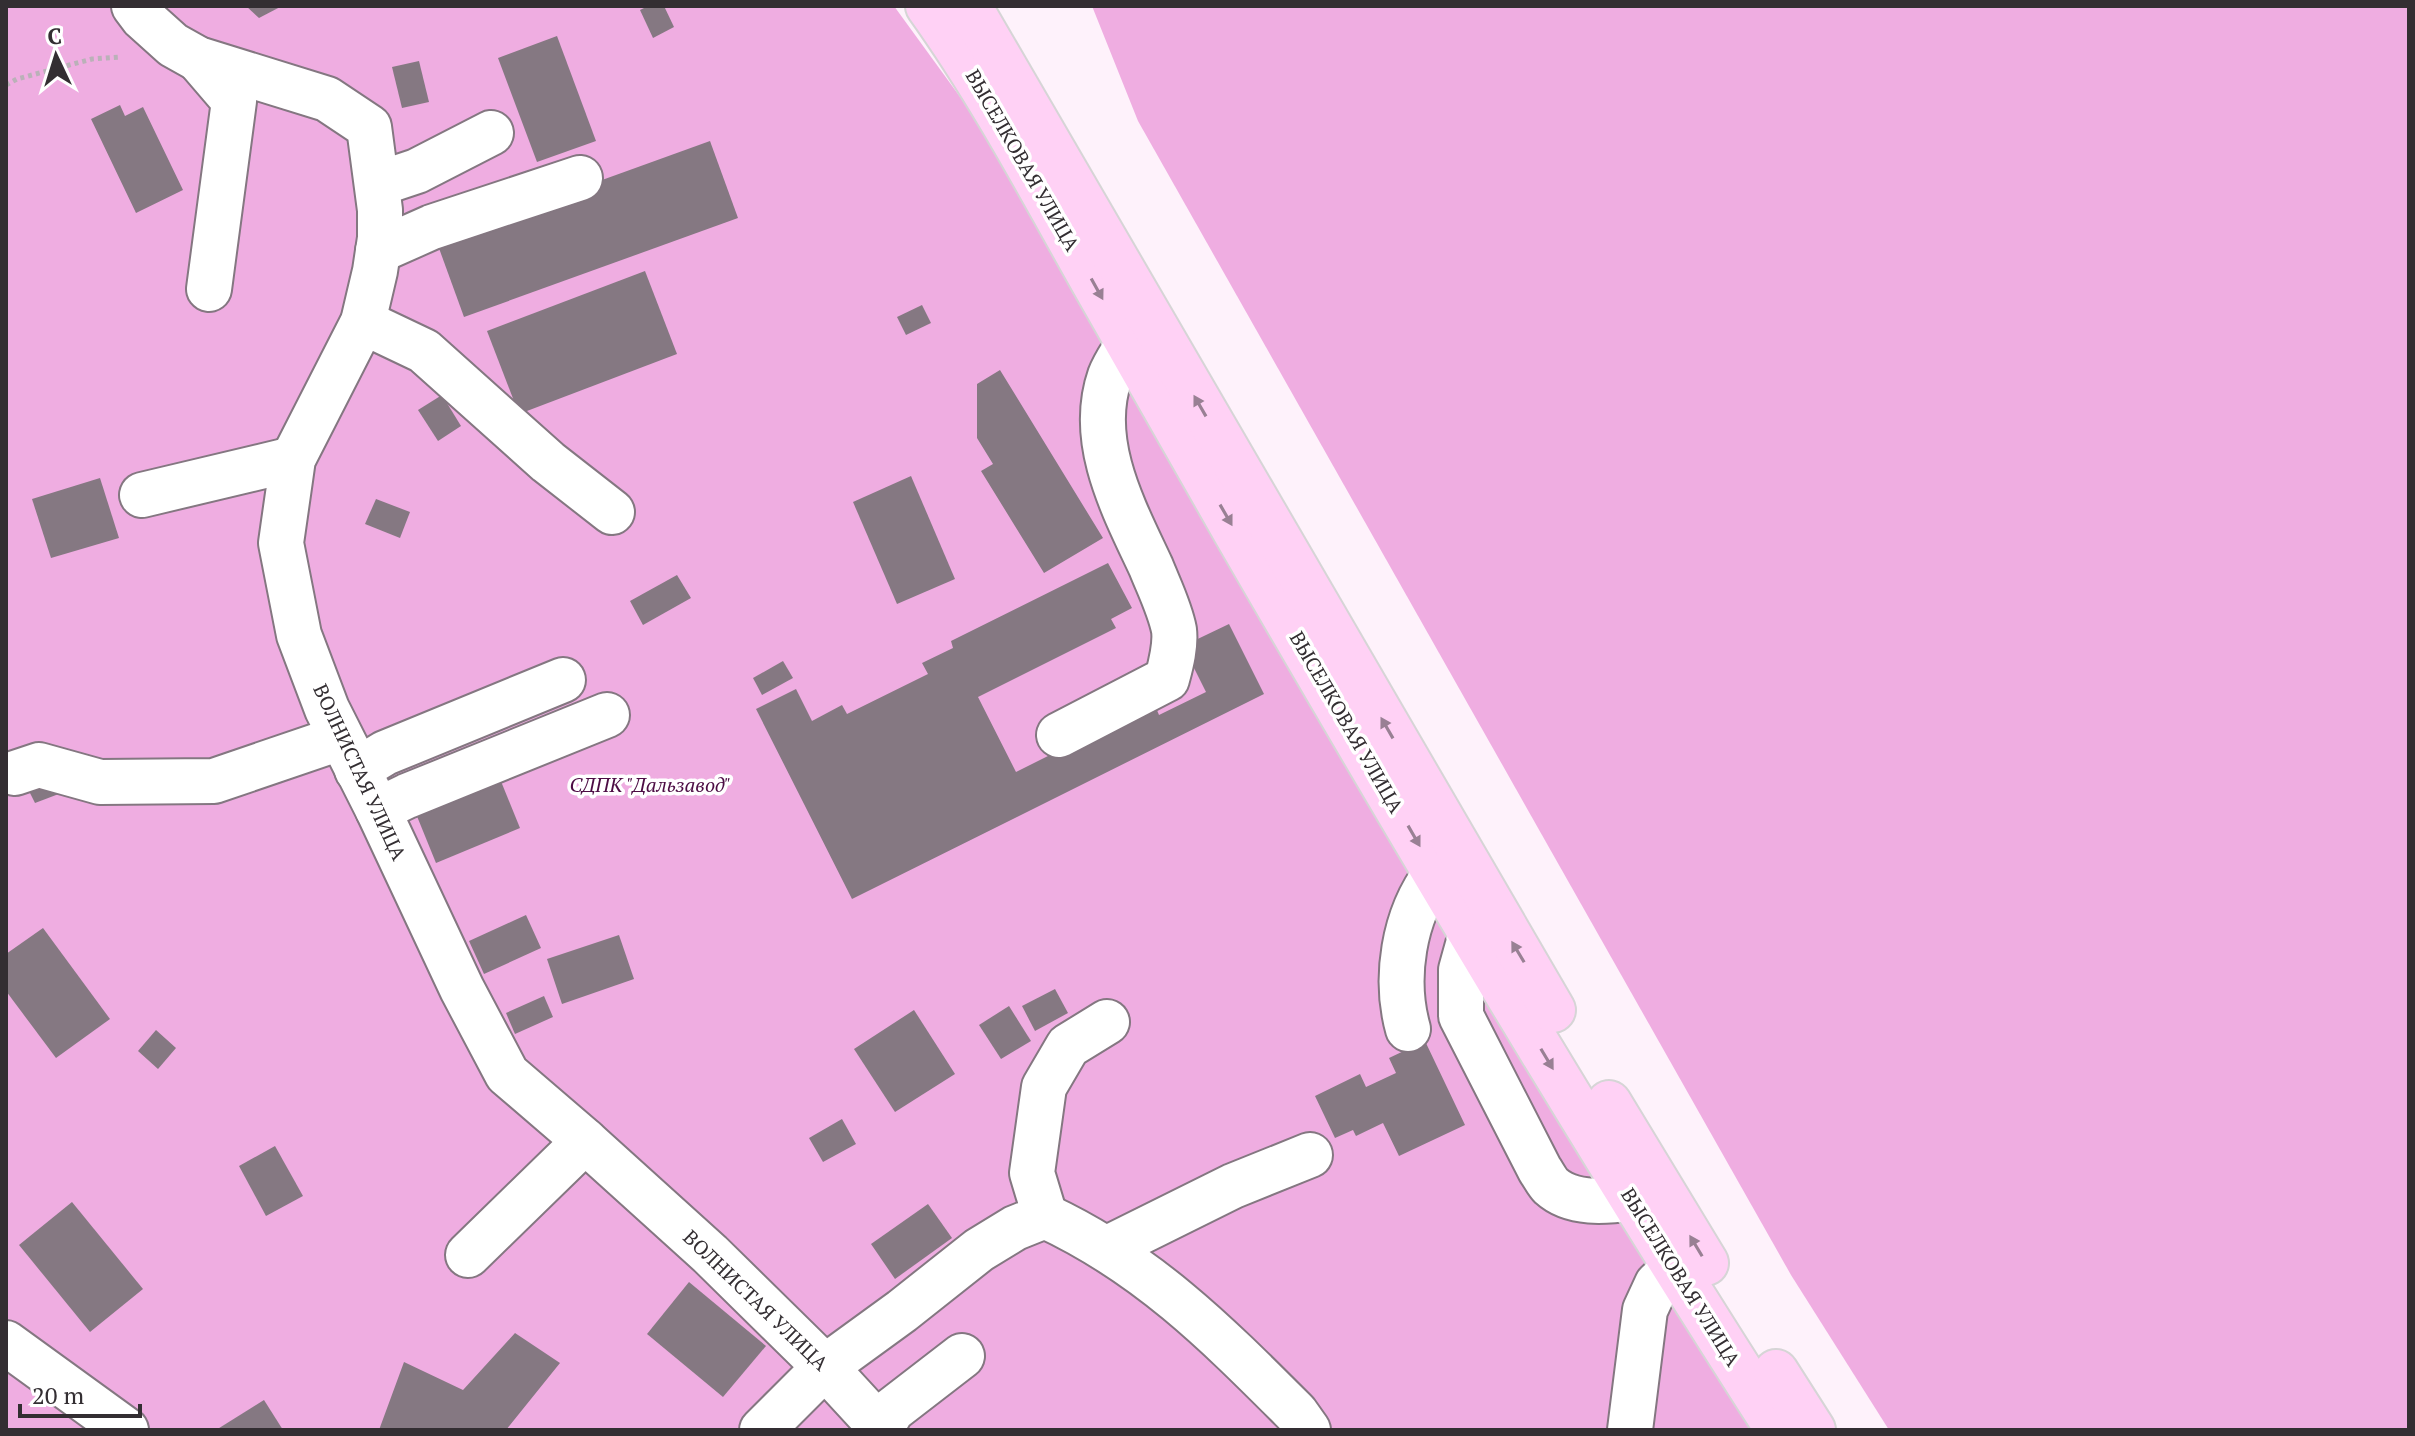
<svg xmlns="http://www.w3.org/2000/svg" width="2415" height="1436" viewBox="0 0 2415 1436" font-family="'PT Serif',serif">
<rect width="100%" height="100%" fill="#fef2fb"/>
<g fill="#efade1">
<polygon points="6,6 894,6 1121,318 1789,1430 6,1430"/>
<polygon points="1092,6 2409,6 2409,1430 1889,1430 1791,1275 1138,121"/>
</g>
<g fill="#857882">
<polygon points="246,6 282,6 259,18"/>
<polygon points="648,6 664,6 674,27 653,38 640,10"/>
<polygon points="557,36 596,141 537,162 498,58"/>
<polygon points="419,61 429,102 402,108 392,67"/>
<polygon points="120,105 125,116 143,107 183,190 136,213 91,119"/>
<polygon points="710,141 738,218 464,317 436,240"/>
<polygon points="645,271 677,354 519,414 487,331"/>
<polygon points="922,305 931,323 906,335 897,317"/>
<polygon points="1000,370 1103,538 1044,573 981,471 993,464 977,438 977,384"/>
<polygon points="442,395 461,426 438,441 418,410"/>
<polygon points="911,476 955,579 897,604 853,502"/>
<polygon points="100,478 119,538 51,558 32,499"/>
<polygon points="376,499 410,512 400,538 365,524"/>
<polygon points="1108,563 1132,608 1111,619 1116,628 978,697 1016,772 1154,703 1159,715 1206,692 1183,646 1229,624 1264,694 852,899 756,709 796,689 812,721 842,705 847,714 928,674 922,663 953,648 951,641"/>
<polygon points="677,575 691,598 643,625 630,601"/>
<polygon points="783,661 793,678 762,695 753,678"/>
<polygon points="496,769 520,828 436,863 412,804"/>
<polygon points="57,778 64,792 35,803 28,789"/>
<polygon points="526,915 541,948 484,974 469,941"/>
<polygon points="43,928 110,1019 56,1058 6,991 6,954"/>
<polygon points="619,935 634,979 562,1004 547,959"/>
<polygon points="1055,989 1068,1013 1035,1031 1022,1006"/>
<polygon points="544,996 553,1017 515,1034 506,1013"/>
<polygon points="1009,1006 1031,1041 1001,1059 979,1025"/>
<polygon points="914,1010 955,1074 895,1112 854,1049"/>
<polygon points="156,1030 176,1048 158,1069 138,1051"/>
<polygon points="1425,1041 1465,1125 1399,1156 1383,1123 1356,1136 1353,1130 1335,1138 1315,1096 1360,1074 1366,1087 1396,1073 1389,1058"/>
<polygon points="842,1119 856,1144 823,1162 809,1138"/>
<polygon points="275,1146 303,1196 266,1216 239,1166"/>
<polygon points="72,1202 143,1289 90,1332 19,1245"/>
<polygon points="928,1204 952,1238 895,1279 871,1244"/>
<polygon points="689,1282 766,1346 723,1397 647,1334"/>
<polygon points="515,1333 560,1363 506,1430 379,1430 404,1362 463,1390"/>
<polygon points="264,1400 283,1430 216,1430"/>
</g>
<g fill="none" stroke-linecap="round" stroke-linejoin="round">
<defs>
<g id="minor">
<polyline points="134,6 143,18 173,45 198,59 327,99 369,127 380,210 380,238 375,271 363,322 293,459 281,543 299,635 327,709 378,810 462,989 507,1074 585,1141 710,1254 825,1367 883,1430"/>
<polyline points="198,59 234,101 209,289"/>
<polyline points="378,184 417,171 491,133"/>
<polyline points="378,251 432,227 580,178"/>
<polyline points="363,322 424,351 548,462 612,512"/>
<polyline points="142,495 293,459"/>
<path d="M1059,735L1167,679C1171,664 1176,646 1174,630C1170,609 1159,587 1151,567C1124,509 1087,442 1110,376C1114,365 1122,354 1128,344"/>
<polyline points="357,770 385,753 563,680"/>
<polyline points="15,773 39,765 100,782 214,781 340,738"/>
<polyline points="378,810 407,796 607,715"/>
<path d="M1471,934L1461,970V1016L1540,1170C1543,1174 1547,1182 1551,1186C1572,1205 1606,1202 1631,1198"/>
<path d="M1408,1029C1394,979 1403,916 1436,873"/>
<polyline points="1045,1216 1032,1173 1044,1087 1068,1046 1107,1022"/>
<polyline points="1108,1248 1233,1186 1310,1155"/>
<polyline points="468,1255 585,1141"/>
<polyline points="6,1343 126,1430"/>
<polyline points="881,1429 892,1410 962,1356"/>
<path d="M762,1430L825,1367L902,1311L979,1250L1015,1228L1045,1216C1148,1264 1217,1334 1296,1413L1308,1430"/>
<polyline points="1630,1430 1645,1310 1657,1284 1674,1268"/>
</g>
<g id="major">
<path d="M928,6C991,94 1042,191 1095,285C1141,367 1188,449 1235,531C1410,834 1589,1136 1778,1430"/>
<polyline points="969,6 1553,1010"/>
<polyline points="1609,1103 1706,1263"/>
<polyline points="1776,1372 1813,1430"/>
</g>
</defs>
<use href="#minor" stroke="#847781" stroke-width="48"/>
<use href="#major" stroke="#d6d5d6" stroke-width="48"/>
<polyline stroke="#bab1b8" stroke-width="5" stroke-dasharray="4 4" stroke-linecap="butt" points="6,85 17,79 92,59 121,57"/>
<use href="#minor" stroke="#fff" stroke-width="44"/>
<use href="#major" stroke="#ffd1f5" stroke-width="44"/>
</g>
<defs><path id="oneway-solid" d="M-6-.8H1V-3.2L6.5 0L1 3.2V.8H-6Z" transform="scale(2)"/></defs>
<g fill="#998094">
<use href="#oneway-solid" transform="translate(1097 289) rotate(61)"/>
<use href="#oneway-solid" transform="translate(1200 406) rotate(-120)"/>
<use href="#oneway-solid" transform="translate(1226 515) rotate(60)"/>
<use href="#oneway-solid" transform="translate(1387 728) rotate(-120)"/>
<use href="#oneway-solid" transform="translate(1414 836) rotate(60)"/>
<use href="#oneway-solid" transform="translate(1518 952) rotate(-121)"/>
<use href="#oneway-solid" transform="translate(1547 1059) rotate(59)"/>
<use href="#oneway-solid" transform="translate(1696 1246) rotate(-121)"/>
</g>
<g text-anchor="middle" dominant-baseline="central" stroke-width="7" stroke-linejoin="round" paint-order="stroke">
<g font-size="20" fill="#332e32" stroke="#fff">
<text transform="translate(1023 160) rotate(60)">ВЫСЕЛКОВАЯ УЛИЦА</text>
<text transform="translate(1347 722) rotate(60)">ВЫСЕЛКОВАЯ УЛИЦА</text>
<text transform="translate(360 772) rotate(65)">ВОЛНИСТАЯ УЛИЦА</text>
<text transform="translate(1681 1277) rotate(58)">ВЫСЕЛКОВАЯ УЛИЦА</text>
<text transform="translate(756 1300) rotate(44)">ВОЛНИСТАЯ УЛИЦА</text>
</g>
<g font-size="20" font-style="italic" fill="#4c0c44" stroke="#fff">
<text x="650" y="784">СДПК "Дальзавод"</text>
</g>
</g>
<rect width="2415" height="1436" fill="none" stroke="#332e32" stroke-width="16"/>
<g transform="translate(56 56) rotate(356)" stroke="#ffffff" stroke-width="6" paint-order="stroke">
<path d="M0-6L14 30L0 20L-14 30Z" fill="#332e32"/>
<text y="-12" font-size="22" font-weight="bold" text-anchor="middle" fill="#332e32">С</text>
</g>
<path d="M20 1404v12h120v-12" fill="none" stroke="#332e32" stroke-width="4"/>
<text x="32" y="1404" font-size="24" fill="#332e32" stroke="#ffffff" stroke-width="6" paint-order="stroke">20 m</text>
</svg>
